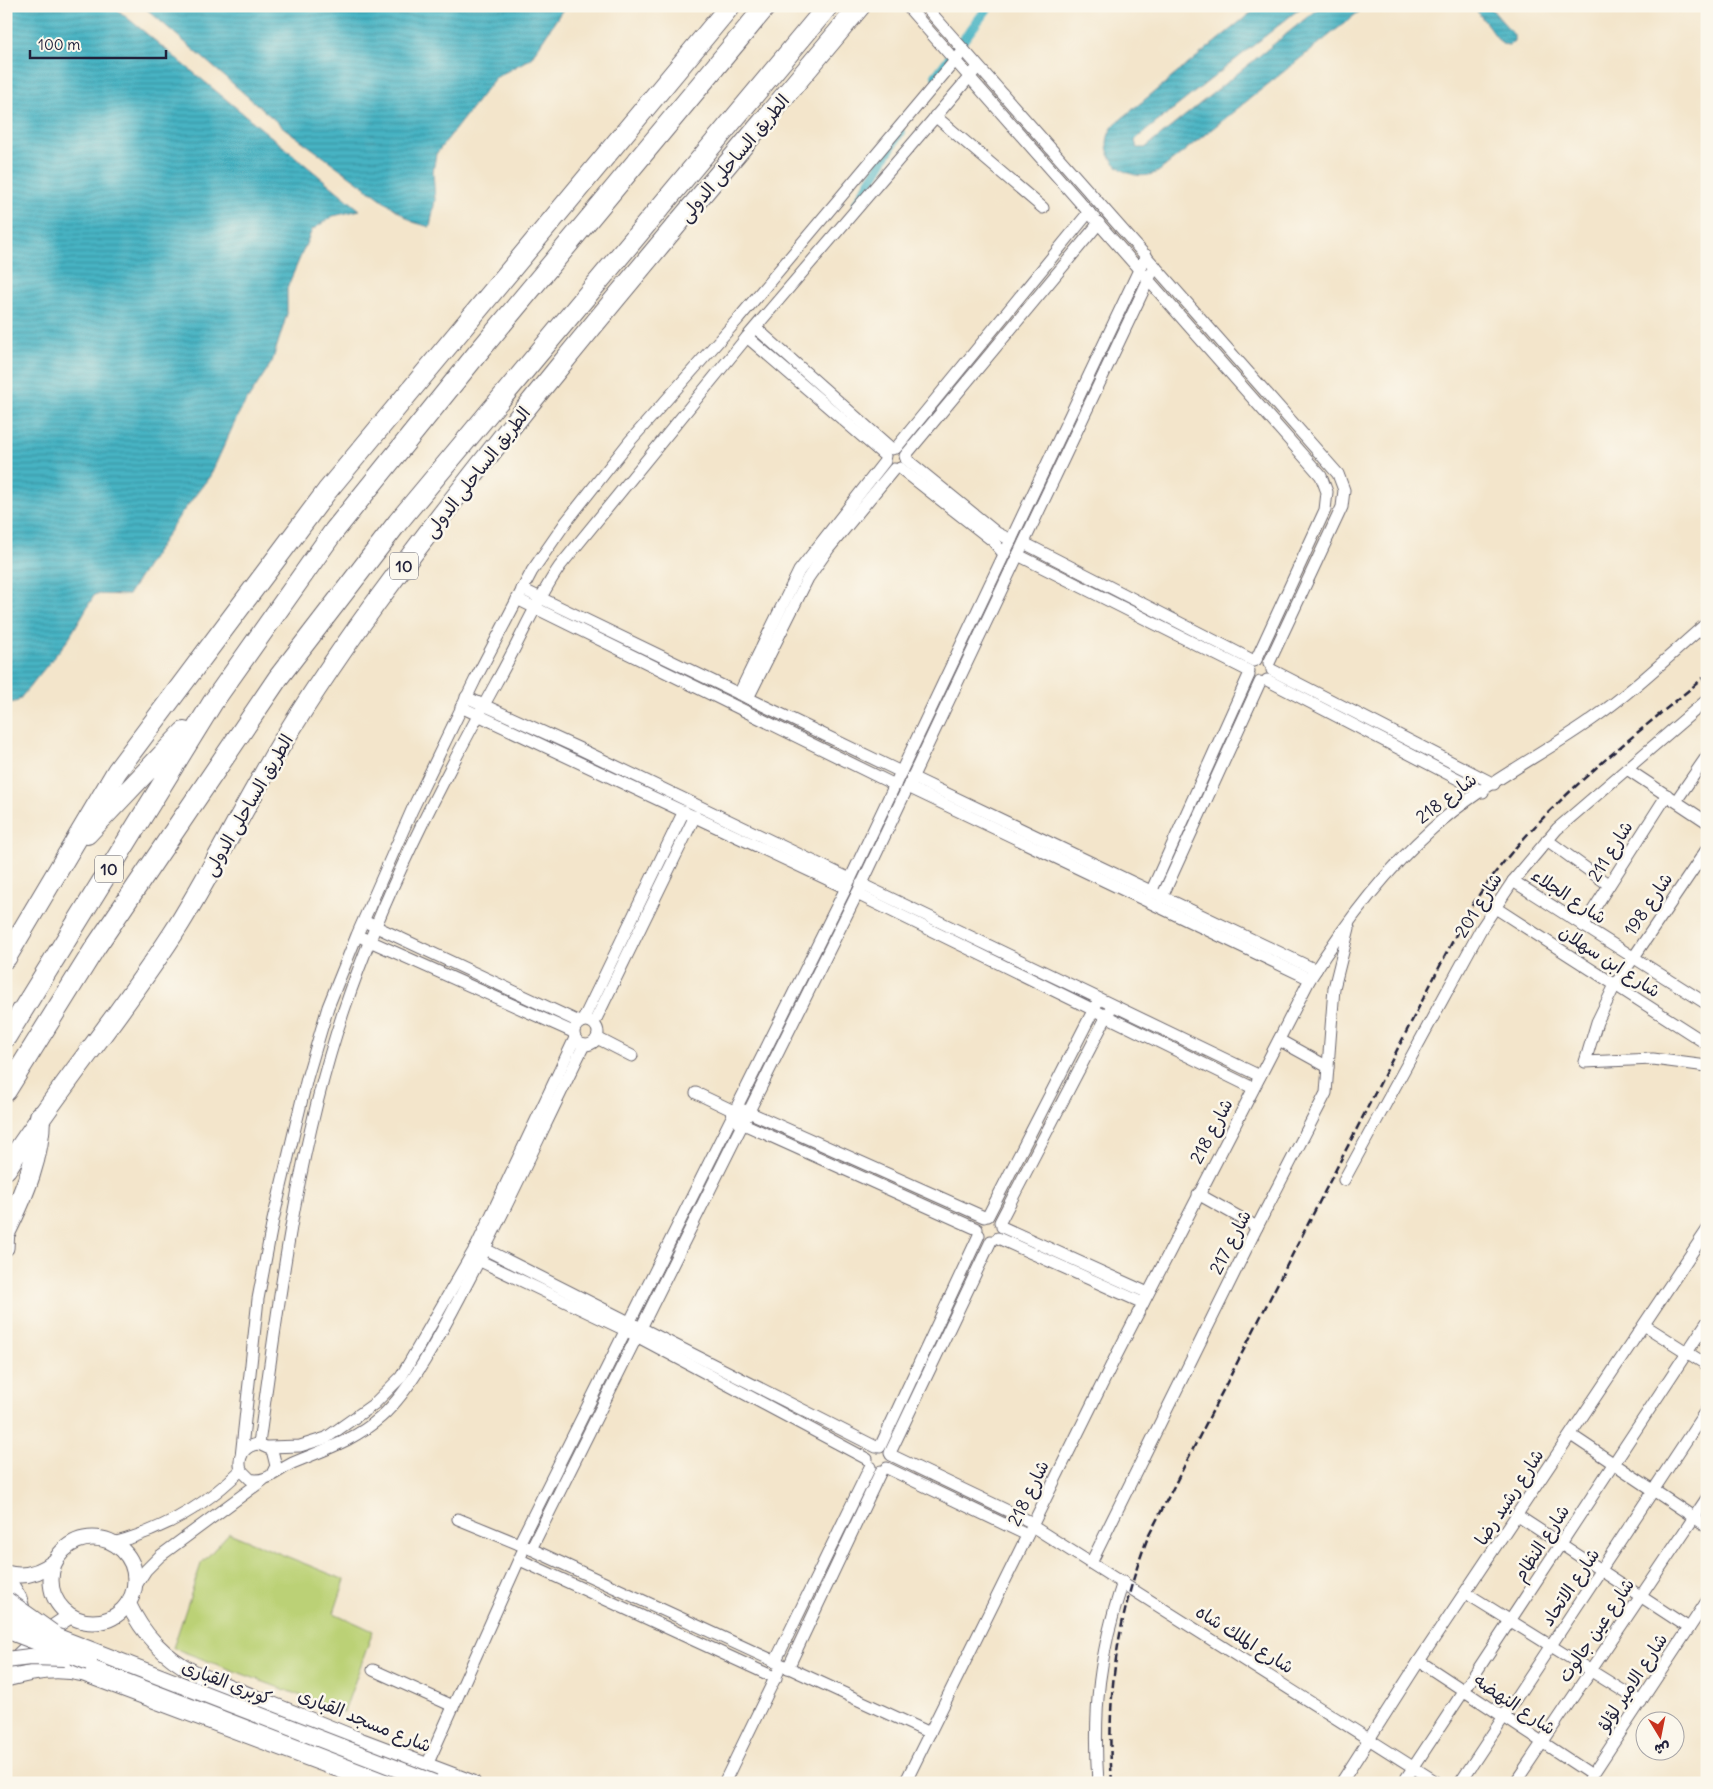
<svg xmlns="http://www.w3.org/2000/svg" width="1713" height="1789" viewBox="0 0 1713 1789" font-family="Delius,'Playpen Sans Arabic',sans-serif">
<defs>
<pattern id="water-rules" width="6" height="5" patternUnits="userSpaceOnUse" patternTransform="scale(1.25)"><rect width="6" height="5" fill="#46b3c3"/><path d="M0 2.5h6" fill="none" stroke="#3a91a0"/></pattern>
</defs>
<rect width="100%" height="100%" fill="#fbf7ec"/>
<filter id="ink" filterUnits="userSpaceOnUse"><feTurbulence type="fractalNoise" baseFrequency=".02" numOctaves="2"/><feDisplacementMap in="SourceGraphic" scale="10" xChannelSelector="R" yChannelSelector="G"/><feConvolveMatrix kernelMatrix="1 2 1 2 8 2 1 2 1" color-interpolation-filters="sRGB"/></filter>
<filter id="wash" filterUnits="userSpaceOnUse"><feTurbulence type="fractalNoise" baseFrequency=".0096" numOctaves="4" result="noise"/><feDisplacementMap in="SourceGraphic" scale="20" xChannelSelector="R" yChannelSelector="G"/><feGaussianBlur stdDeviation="1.12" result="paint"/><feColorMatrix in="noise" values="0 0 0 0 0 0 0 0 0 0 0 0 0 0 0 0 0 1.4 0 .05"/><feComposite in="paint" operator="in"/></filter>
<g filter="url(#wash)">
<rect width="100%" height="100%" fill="#f3e5cb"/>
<polygon fill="#bbd176" stroke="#6e7a58" points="229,1533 345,1580 334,1613 373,1631 344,1712 173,1648 201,1564"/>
<g fill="url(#water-rules)" stroke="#346a7f">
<polygon points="6,6 113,6 360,210 333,216 312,230 287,288 287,314 272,362 240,411 210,476 178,518 128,595 95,594 67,641 18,701 6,704"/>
<polygon points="143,6 565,6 531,58 495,78 436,154 433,172 435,200 430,227 413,222 284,128"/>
<path d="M1259,6H1303L1137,138L1135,141L1137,148H1145L1321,6H1366L1158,172C1126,187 1091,152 1115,124Z"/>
<polygon points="1473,6 1489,6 1514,35 1514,41 1509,45 1502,44"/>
</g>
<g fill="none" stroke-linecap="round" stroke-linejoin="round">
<g stroke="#46b3c3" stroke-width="10">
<polyline points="936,76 989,6"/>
<polyline points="857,203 900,132"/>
</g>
</g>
</g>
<g filter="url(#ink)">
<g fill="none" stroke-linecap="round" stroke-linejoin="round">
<defs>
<g id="street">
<polyline points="907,6 1321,476 1327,492 1325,510 1256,660"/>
<polyline points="925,6 1338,474 1344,490 1342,507 1269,663"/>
<polyline points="935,116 1043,208"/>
<polyline points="756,328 892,449"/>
<polyline points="747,337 885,456"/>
<polyline points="896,448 1089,212"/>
<polyline points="905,456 1099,223"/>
<polyline points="906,459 997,533 1011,540"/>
<polyline points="900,468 993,541 1004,554"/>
<polyline points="1024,543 1254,661"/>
<polyline points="1018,555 1249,671"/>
<polyline points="522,589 901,772"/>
<polyline points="517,599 895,785"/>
<polyline points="1272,670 1494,784"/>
<polyline points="1267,680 1483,792"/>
<polyline points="739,694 799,571 885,461"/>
<polyline points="466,697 578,748 850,879"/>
<polyline points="748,698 808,578 829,548 894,469"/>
<polyline points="461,707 846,888"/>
<polyline points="1627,769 1707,822"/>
<polyline points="912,777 1316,970"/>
<polyline points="908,787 1310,979"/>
<polyline points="1676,801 1707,756"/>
<polyline points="1547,840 1609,885"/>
<polyline points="1707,849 1615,985 1597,1022 1585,1062 1653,1059 1707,1066"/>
<polyline points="1513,881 1707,1004"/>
<polyline points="861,884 1260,1076"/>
<polyline points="1151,892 1249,675"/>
<polyline points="857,894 1253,1088"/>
<polyline points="1162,897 1260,682"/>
<polyline points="1494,907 1707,1044"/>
<polyline points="368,923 579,1022"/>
<polyline points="1583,926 1667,795"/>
<polyline points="363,938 573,1032"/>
<polyline points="583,1020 684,811"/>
<circle cx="586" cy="1033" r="12"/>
<polyline points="594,1023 695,816"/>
<polyline points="597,1038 632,1056"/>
<polyline points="1279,1040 1328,1067"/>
<polyline points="696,1093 740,1114"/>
<polyline points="744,1110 984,1217"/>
<polyline points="737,1121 977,1229"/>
<polyline points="1344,1180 1481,929 1513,881 1557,829 1707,700"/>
<polyline points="1198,1194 1257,1227"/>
<polyline points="988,1216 1096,1005"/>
<polyline points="1000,1222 1110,1010"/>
<polyline points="1002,1227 1148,1293"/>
<polyline points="998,1238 1143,1303"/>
<polyline points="479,1246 876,1447"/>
<polyline points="474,1258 625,1330 867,1459"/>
<polyline points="1644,1325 1707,1365"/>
<polyline points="1571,1435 1707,1526"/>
<path d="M259,1444C279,1298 297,1150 344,1010C383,895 439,787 497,681C519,643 535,602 560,566L747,337L978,67"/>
<polyline points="268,1447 300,1446 326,1438 374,1404 401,1377 477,1245 575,1038"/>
<polyline points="880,1447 979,1235"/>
<polyline points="890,1453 991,1241"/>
<polyline points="891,1455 1033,1523"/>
<polyline points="241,1457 258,1299 273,1220 307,1078 328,1007 357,935 412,810 475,680 532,571 566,522 630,441 739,318 964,50"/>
<polyline points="887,1468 1027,1535"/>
<path d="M271,1476L276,1466L272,1450L259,1444C245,1445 237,1456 241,1470L250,1479C266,1484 280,1468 295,1462C326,1449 355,1440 381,1417C412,1389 442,1331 462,1293C505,1212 543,1128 584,1045"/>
<polyline points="1518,1516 1689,1628"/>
<polyline points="458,1519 531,1549 930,1733"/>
<polyline points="1032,1526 1438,1783"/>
<path d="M113,1543C163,1530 205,1506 241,1470"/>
<polyline points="519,1544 846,888 1146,255"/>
<polyline points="531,1549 857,894 1155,266"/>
<polyline points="520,1560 776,1678"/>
<polyline points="1091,1563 1257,1227 1326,1093 1334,988 1349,928"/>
<polyline points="135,1587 146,1570 160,1556 263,1480"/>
<polyline points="1466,1593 1641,1702"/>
<polyline points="1419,1661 1592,1775"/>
<polyline points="775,1662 870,1467"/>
<polyline points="788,1668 881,1471"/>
<polyline points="373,1670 453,1706"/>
<polyline points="427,1765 522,1553"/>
<polyline points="724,1783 778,1672"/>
<path d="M905,1783L1114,1360L1310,979C1344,925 1384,872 1432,829C1480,785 1541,756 1594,718C1634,690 1670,655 1707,623"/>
<path d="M1098,1783C1093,1708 1099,1654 1123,1582"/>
<polyline points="1341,1783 1419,1661 1707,1230"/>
<polyline points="1403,1783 1707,1322"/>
<polyline points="1460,1783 1707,1409"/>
<polyline points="1515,1783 1707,1498"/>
<polyline points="1587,1783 1707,1601"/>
</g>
<g id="secondary">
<polyline points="6,1248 7,1229"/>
<circle cx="93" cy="1580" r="42"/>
<path d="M6,1573C24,1578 40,1573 54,1562"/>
<polyline points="6,1576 19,1598 25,1619"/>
<path d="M128,1603C143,1635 164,1657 195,1673L362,1741L473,1783"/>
<polyline points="11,1663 40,1636 70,1616"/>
<path d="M6,1679C33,1672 57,1667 84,1674L374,1783"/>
</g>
<polyline id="primary" points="89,1662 399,1783"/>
<g id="highway">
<polyline points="87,834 184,732"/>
<polyline points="6,958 117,771 327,491 730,6"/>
<polyline points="6,1037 213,702 334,531 476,355 766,6"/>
<polyline points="6,1091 95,948 278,678 398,522 828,6"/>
<path d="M6,1169C60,1085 125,1010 178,926C209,876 235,824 264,774C297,715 335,659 375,604C527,397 696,203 860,6"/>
<path d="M6,1231C24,1194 40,1157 40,1116"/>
</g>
</defs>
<use href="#street" stroke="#6b666d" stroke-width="13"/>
<use href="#secondary" stroke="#6b666d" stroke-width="17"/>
<use href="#primary" stroke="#6b666d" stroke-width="18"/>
<use href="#highway" stroke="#6b666d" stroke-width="22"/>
<use href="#street" stroke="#fff" stroke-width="11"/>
<use href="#secondary" stroke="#fff" stroke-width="15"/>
<use href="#primary" stroke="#fff" stroke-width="16"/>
<use href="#highway" stroke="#fff" stroke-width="20"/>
<path stroke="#22223b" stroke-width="2.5" stroke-dasharray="8 4" stroke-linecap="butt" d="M1112,1783C1106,1698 1117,1616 1148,1537L1466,915C1526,817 1620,748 1707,675"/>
<defs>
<g id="primary-bridge">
<polyline points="6,1617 434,1783"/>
<polyline points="6,1630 89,1662"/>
<polyline points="6,1660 30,1657 65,1658"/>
</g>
<polyline id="highway-bridge" points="6,1602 51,1634"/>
</defs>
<use href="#primary-bridge" stroke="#6b666d" stroke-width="18" stroke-linecap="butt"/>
<use href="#highway-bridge" stroke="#6b666d" stroke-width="22" stroke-linecap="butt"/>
<use href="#primary-bridge" stroke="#fff" stroke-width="16"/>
<use href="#highway-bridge" stroke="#fff" stroke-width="20"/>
</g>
</g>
<g text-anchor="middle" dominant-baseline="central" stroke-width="5" stroke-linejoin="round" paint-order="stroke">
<g fill="#fbf7ec" stroke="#636270" stroke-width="1">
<rect x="390" y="552.5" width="28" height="27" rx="4"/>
<rect x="95" y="855.5" width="28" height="27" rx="4"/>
</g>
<g font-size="16" font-weight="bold" fill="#22223b">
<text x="404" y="566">10</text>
<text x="109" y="869">10</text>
</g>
<g font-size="18" fill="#22223b" stroke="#fbf7ec">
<text transform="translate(734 158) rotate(-50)">الطريق الساحلى الدولى</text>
<text transform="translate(477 472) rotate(-52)">الطريق الساحلى الدولى</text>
<text transform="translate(1446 798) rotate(-37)">شارع 218</text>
<text transform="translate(248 805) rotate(-60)">الطريق الساحلى الدولى</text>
<text transform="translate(1610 851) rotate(-58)">شارع 211</text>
<text transform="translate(1569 896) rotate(33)">شارع الجلاء</text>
<text transform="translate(1648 904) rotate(-56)">شارع 198</text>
<text transform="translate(1478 905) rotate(-58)">شارع 201</text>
<text transform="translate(1610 961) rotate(33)">شارع ابن سهلان</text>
<text transform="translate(1211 1131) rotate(-62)">شارع 218</text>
<text transform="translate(1230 1242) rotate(-63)">شارع 217</text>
<text transform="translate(1028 1493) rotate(-64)">شارع 218</text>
<text transform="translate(1509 1497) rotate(-57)">شارع رشيد رضا</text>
<text transform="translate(1541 1543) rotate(-57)">شارع النظام</text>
<text transform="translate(1570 1587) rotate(-56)">شارع الاتحاد</text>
<text transform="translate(1596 1630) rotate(-56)">شارع عين جالوت</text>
<text transform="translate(1245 1639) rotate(32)">شارع الملك شاه</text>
<text transform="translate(227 1682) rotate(21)">كوبرى القبارى</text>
<text transform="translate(1632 1682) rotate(-57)">شارع الامير لؤلؤ</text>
<text transform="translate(1515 1704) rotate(34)">شارع النهضه</text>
<text transform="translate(365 1720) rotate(22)">شارع مسجد القبارى</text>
</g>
</g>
<rect width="1713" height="1789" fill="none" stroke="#fbf7ec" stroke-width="25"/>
<g transform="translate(1660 1736) rotate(170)"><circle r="24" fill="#fbf7ec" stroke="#a4a2a5"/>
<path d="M0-4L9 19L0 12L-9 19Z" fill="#c8321e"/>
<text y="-8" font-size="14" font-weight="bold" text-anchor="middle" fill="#22223b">ش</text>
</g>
<path d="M30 50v8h136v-8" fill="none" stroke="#22223b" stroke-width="2.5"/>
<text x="38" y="50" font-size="15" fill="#22223b" stroke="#fbf7ec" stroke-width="4" paint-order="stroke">100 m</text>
</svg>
